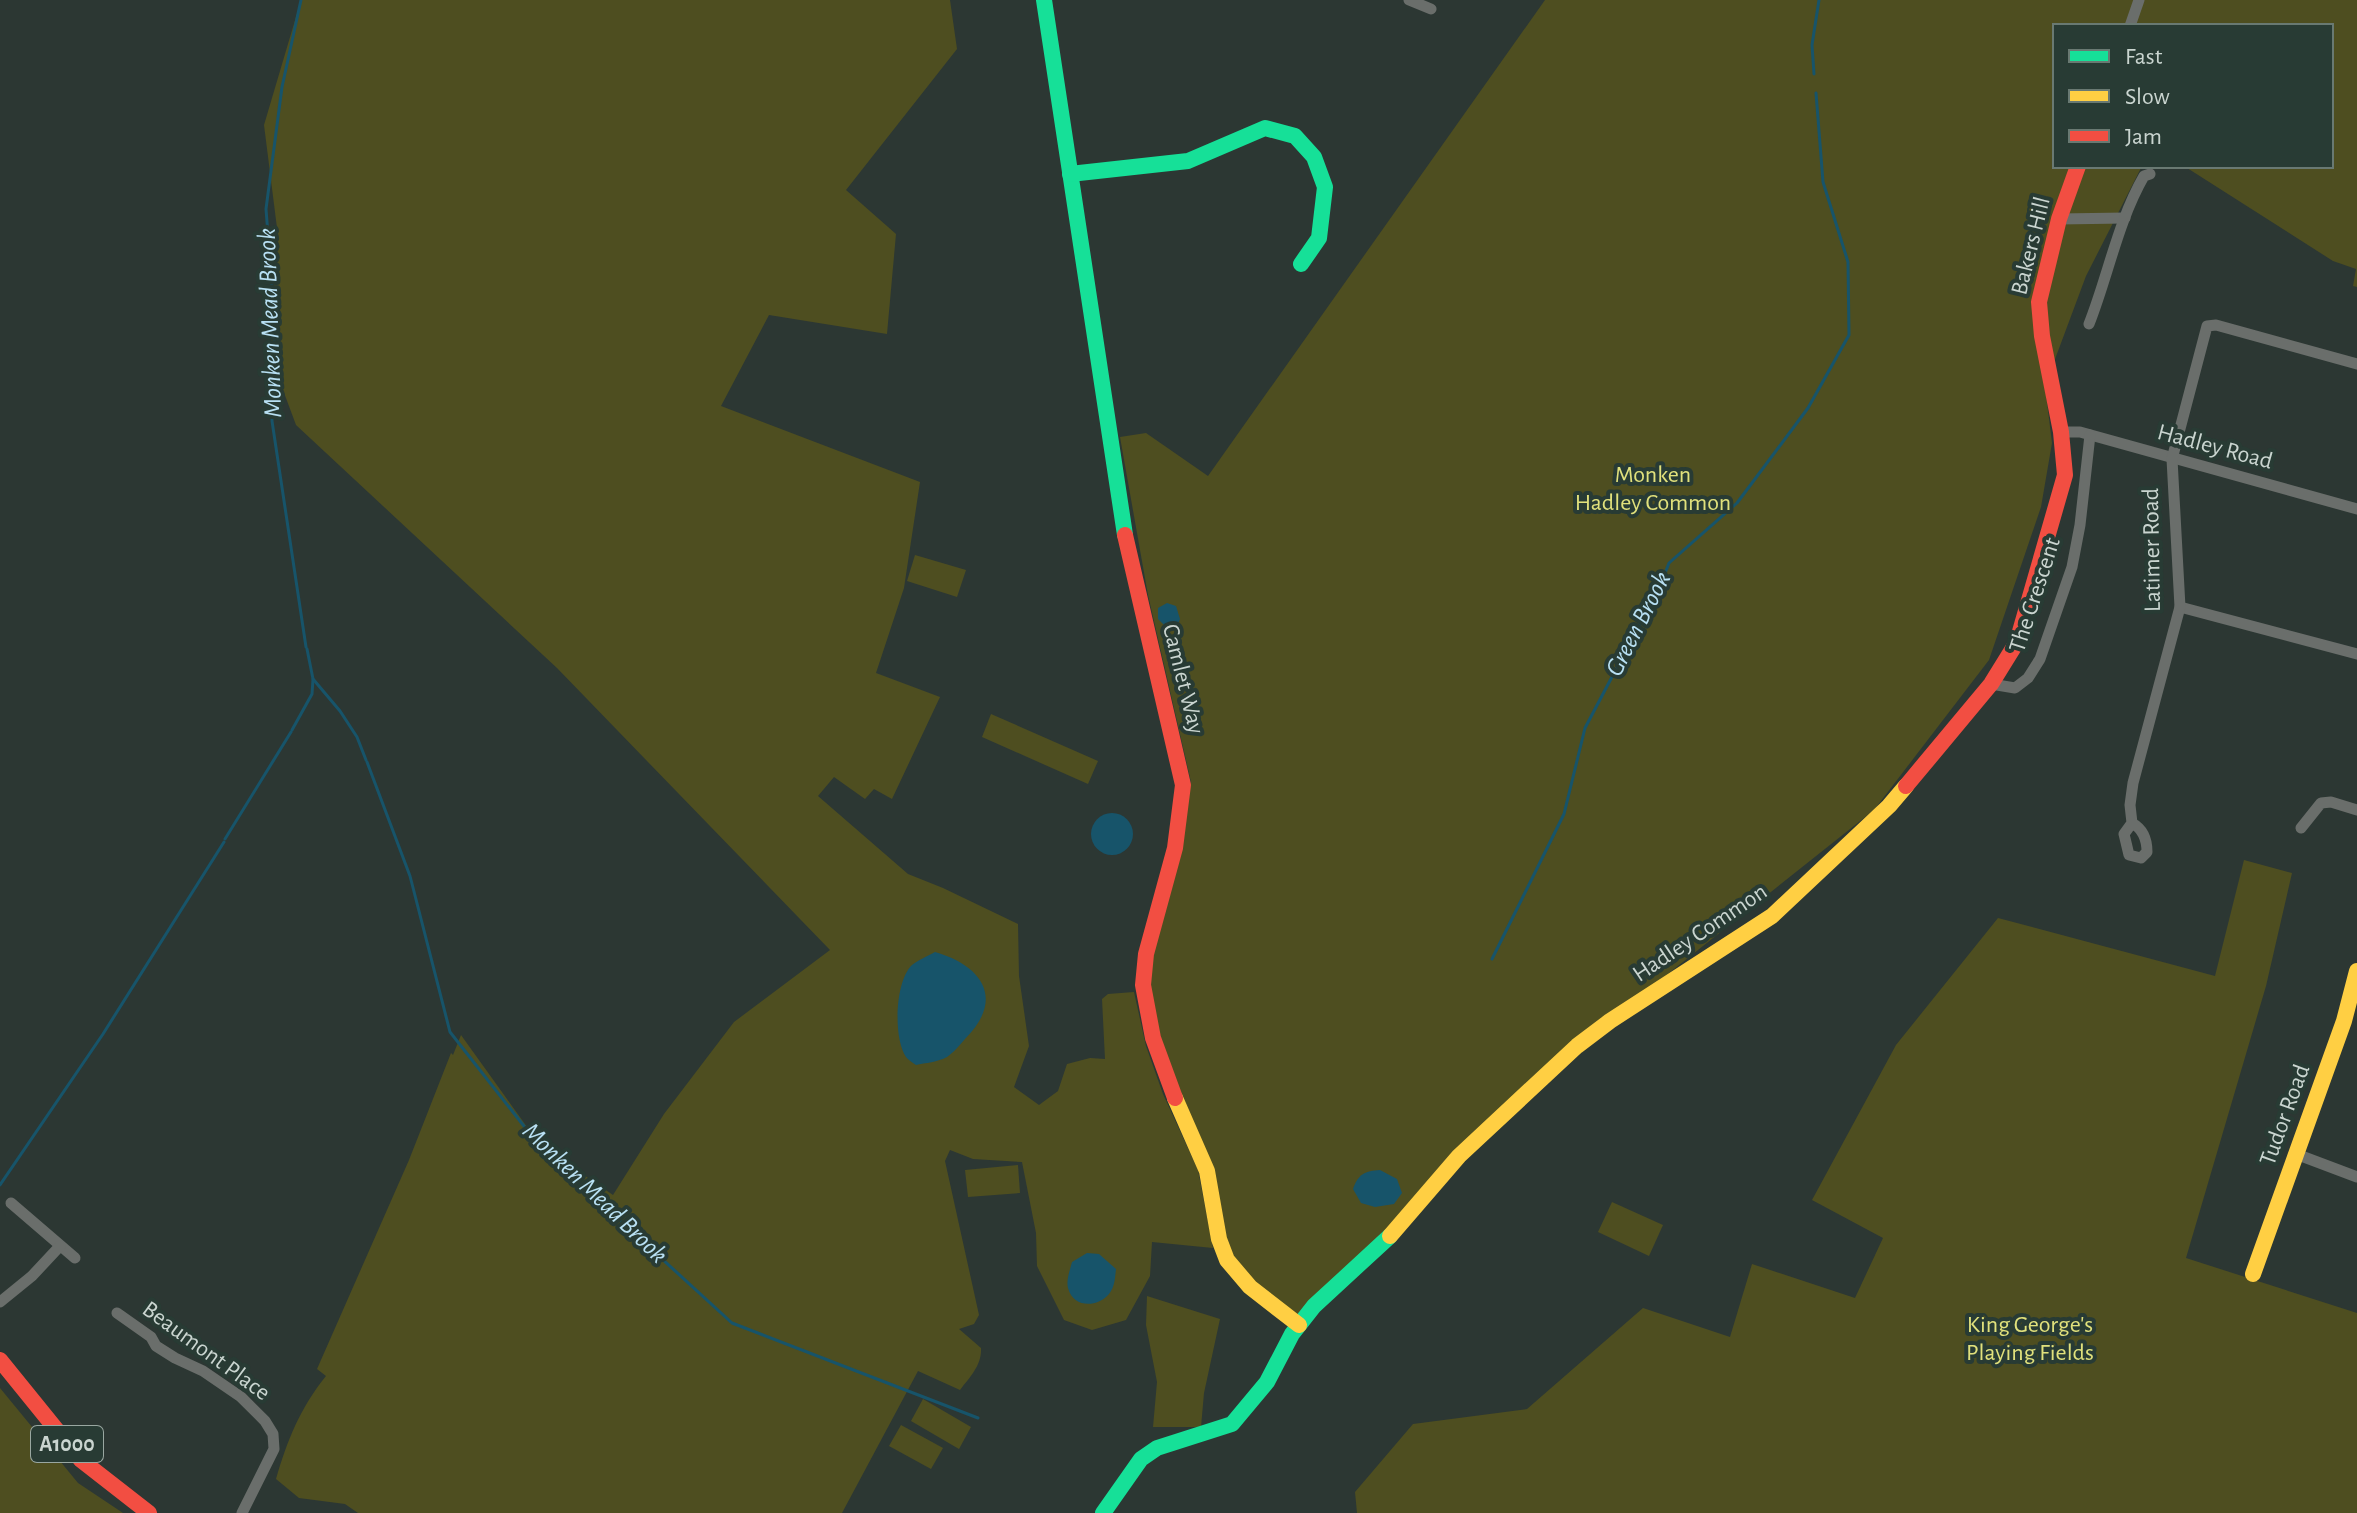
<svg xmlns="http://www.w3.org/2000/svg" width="2357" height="1513" viewBox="0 0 2357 1513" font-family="'Alegreya Sans',sans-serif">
<rect width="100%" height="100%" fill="#2c3733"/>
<g fill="#4e4e20">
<path d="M301,0H950L957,49L846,190L896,234L887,334L769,315L721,406L920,482L904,588L876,673L940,697L892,799L874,789L865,799L834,777L818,796L908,874L943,888L1018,924L1019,976L1029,1046L1014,1087L1039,1105L1058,1091L1067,1064L1090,1058L1105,1059L1102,999L1108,994L1134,992L1146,1046L1163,1094L1198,1170L1213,1248L1152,1242L1150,1276L1126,1320L1092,1330L1064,1320L1037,1266L1036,1233L1022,1162L973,1159L950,1150L945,1161L979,1315L974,1324L959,1329L981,1348C982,1365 970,1377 960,1390L918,1371L842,1513H358L345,1504L299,1498L276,1479C287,1441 300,1408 326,1376L317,1369L409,1160L451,1053L453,1055L461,1035L540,1145L613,1195L664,1114L734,1022L830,950L557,668L296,425L270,355L277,228L264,125Z"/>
<polygon points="1545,0 2357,0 2357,287 2353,286 2356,269 2333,261 2184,166 2331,166 2331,26 2055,26 2055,166 2142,166 2086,276 2045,386 2052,443 2041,507 1989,660 1874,810 1605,1024 1298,1314 1259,1287 1231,1257 1152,1012 1149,962 1173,875 1191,782 1148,595 1120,437 1146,433 1208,476"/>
<polygon points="915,555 966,570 957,597 907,581"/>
<polygon points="991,714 1098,761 1088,784 982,737"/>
<polygon points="2244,860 2292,873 2266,986 2186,1258 2357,1313 2357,1513 1357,1513 1355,1492 1413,1424 1527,1409 1643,1308 1730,1337 1752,1264 1855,1298 1883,1238 1812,1200 1896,1045 1998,918 2215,976"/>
<polygon points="1018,1165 1020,1193 968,1197 965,1170"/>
<polygon points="1612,1202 1663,1225 1649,1256 1598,1232"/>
<polygon points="1147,1296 1220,1319 1204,1393 1201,1427 1153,1427 1157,1382 1146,1325"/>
<polygon points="0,1388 78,1483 123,1513 0,1513"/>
<polygon points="923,1399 971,1427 959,1449 911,1421"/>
<polygon points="901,1425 943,1448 931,1469 889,1446"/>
</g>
<g fill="#17546a">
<polygon points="1167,603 1176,606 1180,619 1177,626 1167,628 1158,619 1158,608"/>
<circle cx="1112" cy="834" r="21"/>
<path d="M935,952C983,966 1005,999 965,1039C960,1045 953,1053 947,1057C938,1062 925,1063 916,1065C912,1062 908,1060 906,1057C893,1038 895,981 912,965C918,960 928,956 935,952Z"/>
<path d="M1380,1170L1397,1179L1402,1193L1394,1204L1375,1207L1361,1203L1353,1189C1358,1174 1365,1171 1380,1170Z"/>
<path d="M1087,1253L1099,1254L1116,1269C1115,1277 1115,1287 1109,1294C1097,1308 1073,1308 1068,1288C1066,1280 1070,1270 1072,1262Z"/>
</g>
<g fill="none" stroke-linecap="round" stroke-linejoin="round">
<g stroke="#17546a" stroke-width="3">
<polyline points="301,0 282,87 266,209 275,326 272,421 306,647"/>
<polyline points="1814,74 1812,45 1819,0"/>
<polyline points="307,649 313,679 340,711 357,737 366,760"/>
<polyline points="292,730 312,694 313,679"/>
<polyline points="367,762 410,876 450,1032 542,1149 732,1323 978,1418"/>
<polyline points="225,839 291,732"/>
<polyline points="1492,959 1564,814 1585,728 1660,586 1669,563 1737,503 1808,408 1849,335 1848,262 1823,182 1816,93"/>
<polyline points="0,1185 103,1034 224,842"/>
</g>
<g stroke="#6a6e6b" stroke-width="11">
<polyline points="1409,0 1431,9"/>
<polyline points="2130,26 2139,0"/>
<polyline points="2059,219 2125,218"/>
<path d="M2089,324C2108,276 2118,221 2144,176L2150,174"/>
<polyline points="2061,432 2080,432 2357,509"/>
<polyline points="2180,607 2357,654"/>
<polyline points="1991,684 2015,688 2028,678 2040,659 2072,567 2080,525 2090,435"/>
<path d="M2132,823C2143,829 2147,840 2147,852L2141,858L2129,855L2124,834L2132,823L2130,805L2133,783L2180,607L2172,459L2207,326L2216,325L2357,364"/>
<polyline points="2301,828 2321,803 2331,802 2357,810"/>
<polyline points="2296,1154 2357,1177"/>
<polyline points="11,1203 75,1258"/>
<polyline points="0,1302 32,1276 60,1246"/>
<polyline points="117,1313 151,1337 156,1346 175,1358 203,1371 241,1397 265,1421 273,1434 274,1449 242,1513"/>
</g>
<g stroke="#16e098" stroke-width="16">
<polyline points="1044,0 1125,535"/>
<polyline points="1070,174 1188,161 1265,128 1295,136 1314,157 1325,187 1319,238 1301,264"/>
<polyline points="1103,1513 1141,1459 1157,1448 1232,1424 1267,1382 1292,1334 1314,1306 1390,1236"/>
</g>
<g stroke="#ffcf43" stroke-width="16">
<polyline points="1175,1098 1207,1171 1219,1239 1227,1260 1250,1287 1299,1325"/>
<polyline points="1390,1236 1459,1156 1577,1046 1610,1021 1772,916 1889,806 1906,786"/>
<polyline points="2253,1274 2344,1021 2357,971"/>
</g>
<g stroke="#f24e42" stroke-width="16">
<polyline points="1125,535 1183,785 1175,848 1146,954 1143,985 1153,1038 1175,1098"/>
<polyline points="1906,786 1991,684 2017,642 2065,475 2061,432 2042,336 2039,302 2059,219 2078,166"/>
<polyline points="0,1360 81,1460 149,1513"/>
</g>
</g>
<g text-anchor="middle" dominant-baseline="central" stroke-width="8" stroke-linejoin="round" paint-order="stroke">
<rect fill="#283b34" stroke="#99a7a1" stroke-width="2" x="31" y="1426" width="72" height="36" rx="6"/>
<g font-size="22" font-weight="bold" fill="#cad5d0">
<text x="67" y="1444">A1000</text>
</g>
<g font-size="24" fill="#cad5d0" stroke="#283b34">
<text transform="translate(2031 246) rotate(-76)">Bakers Hill</text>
<text transform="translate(2215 447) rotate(15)">Hadley Road</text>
<text transform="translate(2152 550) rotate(-91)">Latimer Road</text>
<text transform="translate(2035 595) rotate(-72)">The Crescent</text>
<text transform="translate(1183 679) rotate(76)">Camlet Way</text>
<text transform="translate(1700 933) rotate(-34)">Hadley Common</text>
<text transform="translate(2285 1115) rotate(-70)">Tudor Road</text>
<text transform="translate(206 1351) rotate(36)">Beaumont Place</text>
</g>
<g font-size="24" fill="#e1e17c" stroke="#283b34">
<text x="1653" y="475">Monken<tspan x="1653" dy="28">Hadley Common</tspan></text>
<text x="2030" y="1325">King George's<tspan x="2030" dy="28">Playing Fields</tspan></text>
</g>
<g font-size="26" font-style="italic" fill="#b8e0f3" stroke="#283b34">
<text transform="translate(270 323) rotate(-92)">Monken Mead Brook</text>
<text transform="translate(1638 624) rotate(-63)">Green Brook</text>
<text transform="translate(595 1193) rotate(44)">Monken Mead Brook</text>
</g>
</g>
<rect x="2053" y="24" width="280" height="144" fill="#283b34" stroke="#697972" stroke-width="2"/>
<rect x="2069" y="50" width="40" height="12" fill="#16e098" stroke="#697972" stroke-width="2"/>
<text x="2125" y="64" font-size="24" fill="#cad5d0">Fast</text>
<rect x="2069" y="90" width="40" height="12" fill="#ffcf43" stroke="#697972" stroke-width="2"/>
<text x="2125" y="104" font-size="24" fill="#cad5d0">Slow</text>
<rect x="2069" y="130" width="40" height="12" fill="#f24e42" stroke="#697972" stroke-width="2"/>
<text x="2125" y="144" font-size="24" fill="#cad5d0">Jam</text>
</svg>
